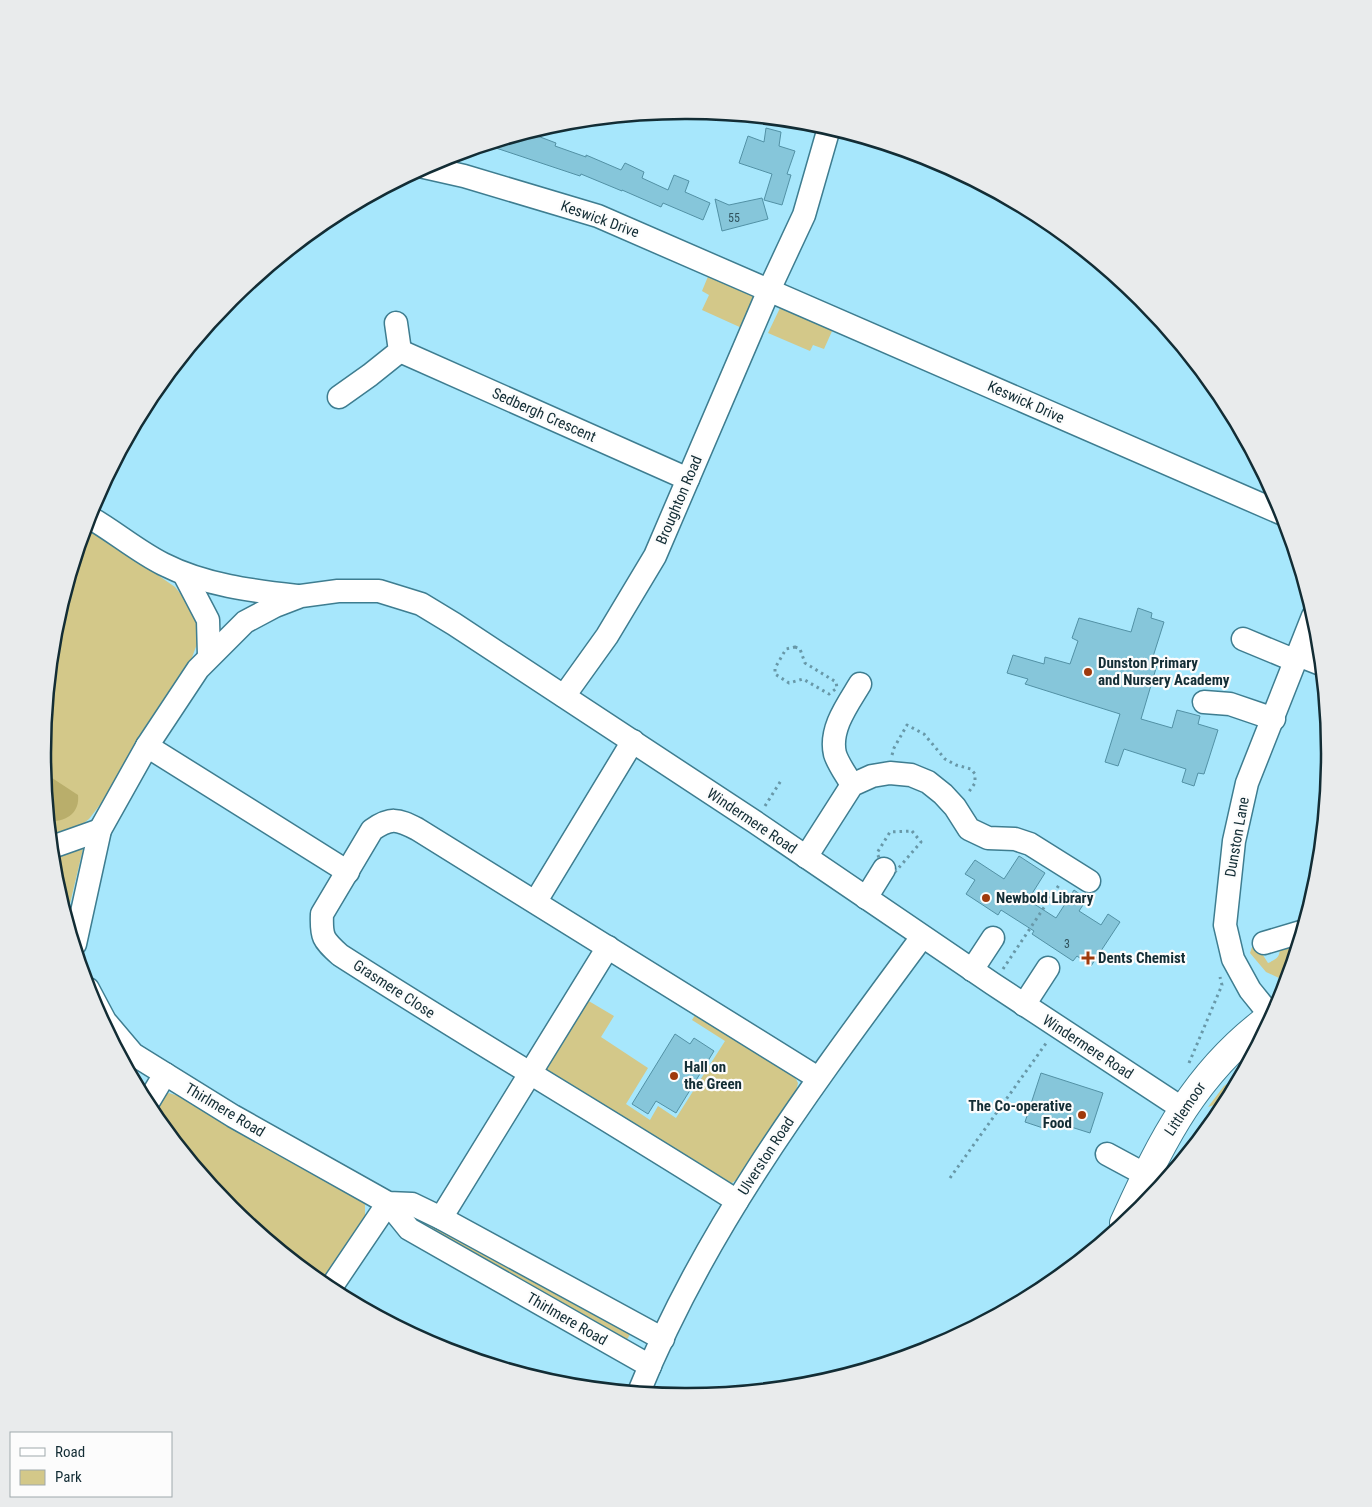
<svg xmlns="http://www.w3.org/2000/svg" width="1372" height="1507" viewBox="0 0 1372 1507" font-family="'Roboto Condensed',sans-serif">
<rect width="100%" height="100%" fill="#a7e7fc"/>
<g fill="#d3c889">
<polygon points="709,274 752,295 754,298 744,329 702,310 709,295 702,291"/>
<polygon points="780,308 782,308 833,329 824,349 813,345 810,351 768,333"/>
<polygon points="85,529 119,548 175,587 197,614 199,639 188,668 106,797 89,819 67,836 51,839 43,753 55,628"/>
<path d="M83,849L68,912C56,896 54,875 53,856Z"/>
<path d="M1254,941L1268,963C1277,959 1280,957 1280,947L1298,941L1288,974L1279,978L1266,972L1250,953Z"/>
<polygon points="587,1000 614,1016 601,1037 648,1068 626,1104 650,1120 658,1106 676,1118 725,1041 692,1020 695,1015 795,1077 798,1083 796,1091 736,1180 732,1183 726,1183 547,1070 547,1066"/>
<polygon points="1227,1084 1234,1086 1226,1101 1208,1107 1224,1086"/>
<polygon points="169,1093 191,1100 365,1201 365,1226 323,1284 231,1208 151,1110 158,1097"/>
<polygon points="416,1213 632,1331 625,1343 410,1224"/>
</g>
<path fill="#b9ae6b" d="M46,774L78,795C80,813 66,822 49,821L45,776Z"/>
<g fill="#86c6da" stroke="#5291a5">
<polygon points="766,128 781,132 779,146 795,151 787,174 791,175 782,205 764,200 772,174 739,163 748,136 764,142"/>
<polygon points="527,132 556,143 555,146 586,157 586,155 621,170 625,163 644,172 642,178 668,190 674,175 689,181 685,192 710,203 703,220 663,203 661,207 622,190 622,191 581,174 580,176 487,145"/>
<polygon points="762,198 768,219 722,231 715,199 729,205"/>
<polygon points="1138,608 1152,613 1151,618 1164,622 1151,663 1157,665 1141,719 1172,728 1177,710 1200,716 1198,724 1218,730 1204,774 1198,773 1194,786 1182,782 1186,769 1124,749 1118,766 1105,762 1120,714 1025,684 1028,679 1007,673 1013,655 1044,664 1045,657 1070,664 1078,641 1072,638 1079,618 1131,632"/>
<polygon points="1019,856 1045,873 1028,900 1056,918 1074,890 1087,899 1079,911 1101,925 1108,914 1120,922 1091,966 1077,956 1073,961 1032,934 1034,931 1001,910 998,915 966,894 975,880 965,874 975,860 1004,879"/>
<polygon points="675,1034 690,1044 694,1038 714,1051 676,1113 656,1101 648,1114 632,1104"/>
<polygon points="1041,1073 1103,1093 1090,1133 1049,1120 1046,1129 1025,1122"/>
</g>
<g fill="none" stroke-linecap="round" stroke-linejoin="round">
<defs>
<g id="minor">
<polyline points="424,167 464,176 598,216 1283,514"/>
<polyline points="400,351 688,479"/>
<polyline points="339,397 370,375 400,351 396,323"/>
<path d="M89,517C114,531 137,551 163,564C204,585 253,591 297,596"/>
<polyline points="184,574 208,620 209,656"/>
<polyline points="1243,639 1296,661"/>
<polyline points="1298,655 1321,664"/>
<polyline points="564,696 607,636 655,556 769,290 804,215 829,128"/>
<polyline points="1204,702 1230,704 1274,719"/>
<polyline points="147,746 348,872"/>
<path d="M852,785C847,776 838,764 835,754C829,729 848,704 860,684"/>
<polyline points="52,847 100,830"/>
<polyline points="806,857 852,785 872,776 890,773 911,775 928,782 943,794 955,807 969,829 988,838 1015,839 1030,844 1089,881"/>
<polyline points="866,898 884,869"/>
<polyline points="536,901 633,741"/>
<polyline points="1264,943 1301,932"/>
<polyline points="75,944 100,830 147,746 198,669 245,622 275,606 301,596 338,591 379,591 421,604 454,624 755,822 993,984 1183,1109"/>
<polyline points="972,970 993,938"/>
<polyline points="88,989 105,1021 133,1054 233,1116 388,1203 412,1204 441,1218 663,1339"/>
<polyline points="1024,1005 1048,968"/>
<polyline points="1271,1016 1250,990 1233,959 1225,925 1234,841 1247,783 1313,616"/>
<polyline points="147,1104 165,1074"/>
<polyline points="1107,1154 1146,1175"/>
<path d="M737,1201C606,1118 471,1039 340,955C323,940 321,937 322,914L372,830C391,817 397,819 417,829L818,1078"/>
<polyline points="441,1218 608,947"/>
<polyline points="330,1289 388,1203 409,1229 650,1366"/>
<path d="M639,1392C706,1225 816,1081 922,937"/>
</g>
<path id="major" d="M1124,1223C1161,1141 1197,1069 1273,1015"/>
</defs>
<use href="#minor" stroke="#3e7d90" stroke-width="25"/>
<use href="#major" stroke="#3e7d90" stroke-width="30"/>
<g stroke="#6898a8" stroke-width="3" stroke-dasharray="2.5 4" stroke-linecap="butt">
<polygon points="795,647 800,649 805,663 836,682 837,688 829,694 803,679 789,683 775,674 775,668 786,649"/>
<polyline points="892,755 894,748 907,725 924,734 945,759 956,765 971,769 975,774 975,783 968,793"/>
<polyline points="765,806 782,779"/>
<polygon points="912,831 921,842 896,871 890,868 884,869 877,853 890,832"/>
<polyline points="1003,969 1059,885"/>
<polyline points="1189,1063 1222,985 1220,977"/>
<polyline points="950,1178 1047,1042"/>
</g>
<use href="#minor" stroke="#fff" stroke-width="22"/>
<use href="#major" stroke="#fff" stroke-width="28"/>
</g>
<g fill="#9f3a0d" stroke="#fcfcfc" stroke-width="2">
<circle cx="1088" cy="672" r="5"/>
<circle cx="986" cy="898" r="5"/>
<path d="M1085.5 950.5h5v5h5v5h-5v5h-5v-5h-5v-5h5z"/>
<circle cx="674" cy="1076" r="5"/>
<circle cx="1082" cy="1115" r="5"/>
</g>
<g text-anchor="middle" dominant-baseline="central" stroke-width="4.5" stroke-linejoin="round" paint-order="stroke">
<g font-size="12" fill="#30535e">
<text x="734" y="218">55</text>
<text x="1067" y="944">3</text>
</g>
<g font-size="15" fill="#132d35" stroke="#fcfcfc">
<text transform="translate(600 219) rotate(20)">Keswick Drive</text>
<text transform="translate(1026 402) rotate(24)">Keswick Drive</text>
<text transform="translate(544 415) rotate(24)">Sedbergh Crescent</text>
<text transform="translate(679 500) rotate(-67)">Broughton Road</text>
<text transform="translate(752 821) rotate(34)">Windermere Road</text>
<text transform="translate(1237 837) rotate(-80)">Dunston Lane</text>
<text transform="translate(394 989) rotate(33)">Grasmere Close</text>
<text transform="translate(1088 1047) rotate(33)">Windermere Road</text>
<text transform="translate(1185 1109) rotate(-56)">Littlemoor</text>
<text transform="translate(225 1110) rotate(31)">Thirlmere Road</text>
<text transform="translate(766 1156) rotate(-57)">Ulverston Road</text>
<text transform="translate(567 1319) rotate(30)">Thirlmere Road</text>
</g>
<g font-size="15" font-weight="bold" fill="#132d35" stroke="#fcfcfc" text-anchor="start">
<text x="1098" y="663">Dunston Primary<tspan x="1098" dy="17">and Nursery Academy</tspan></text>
<text x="996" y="898">Newbold Library</text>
<text x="1098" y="958">Dents Chemist</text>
<text x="684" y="1067">Hall on<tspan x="684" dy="17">the Green</tspan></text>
<text x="1072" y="1106" text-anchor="end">The Co-operative<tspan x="1072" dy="17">Food</tspan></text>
</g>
</g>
<path d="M0 0H1372V1507H0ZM685 119H687A634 634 0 0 1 1321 753V754A634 634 0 0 1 687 1388H685A634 634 0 0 1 51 754V753A634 634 0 0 1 685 119Z" fill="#e9ebec" fill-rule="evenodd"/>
<path fill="none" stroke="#132d35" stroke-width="2.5" d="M685 119H687A634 634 0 0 1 1321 753V754A634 634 0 0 1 687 1388H685A634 634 0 0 1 51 754V753A634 634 0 0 1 685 119Z"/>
<rect x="10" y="1432" width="162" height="65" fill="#fcfcfc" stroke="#9fa9ac"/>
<rect x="20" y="1448" width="25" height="8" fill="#ffffff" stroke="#9fa9ac"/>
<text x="55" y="1457" font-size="15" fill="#132d35">Road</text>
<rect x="20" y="1470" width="25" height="15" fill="#d3c889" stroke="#9fa9ac"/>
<text x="55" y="1482" font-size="15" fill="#132d35">Park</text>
</svg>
